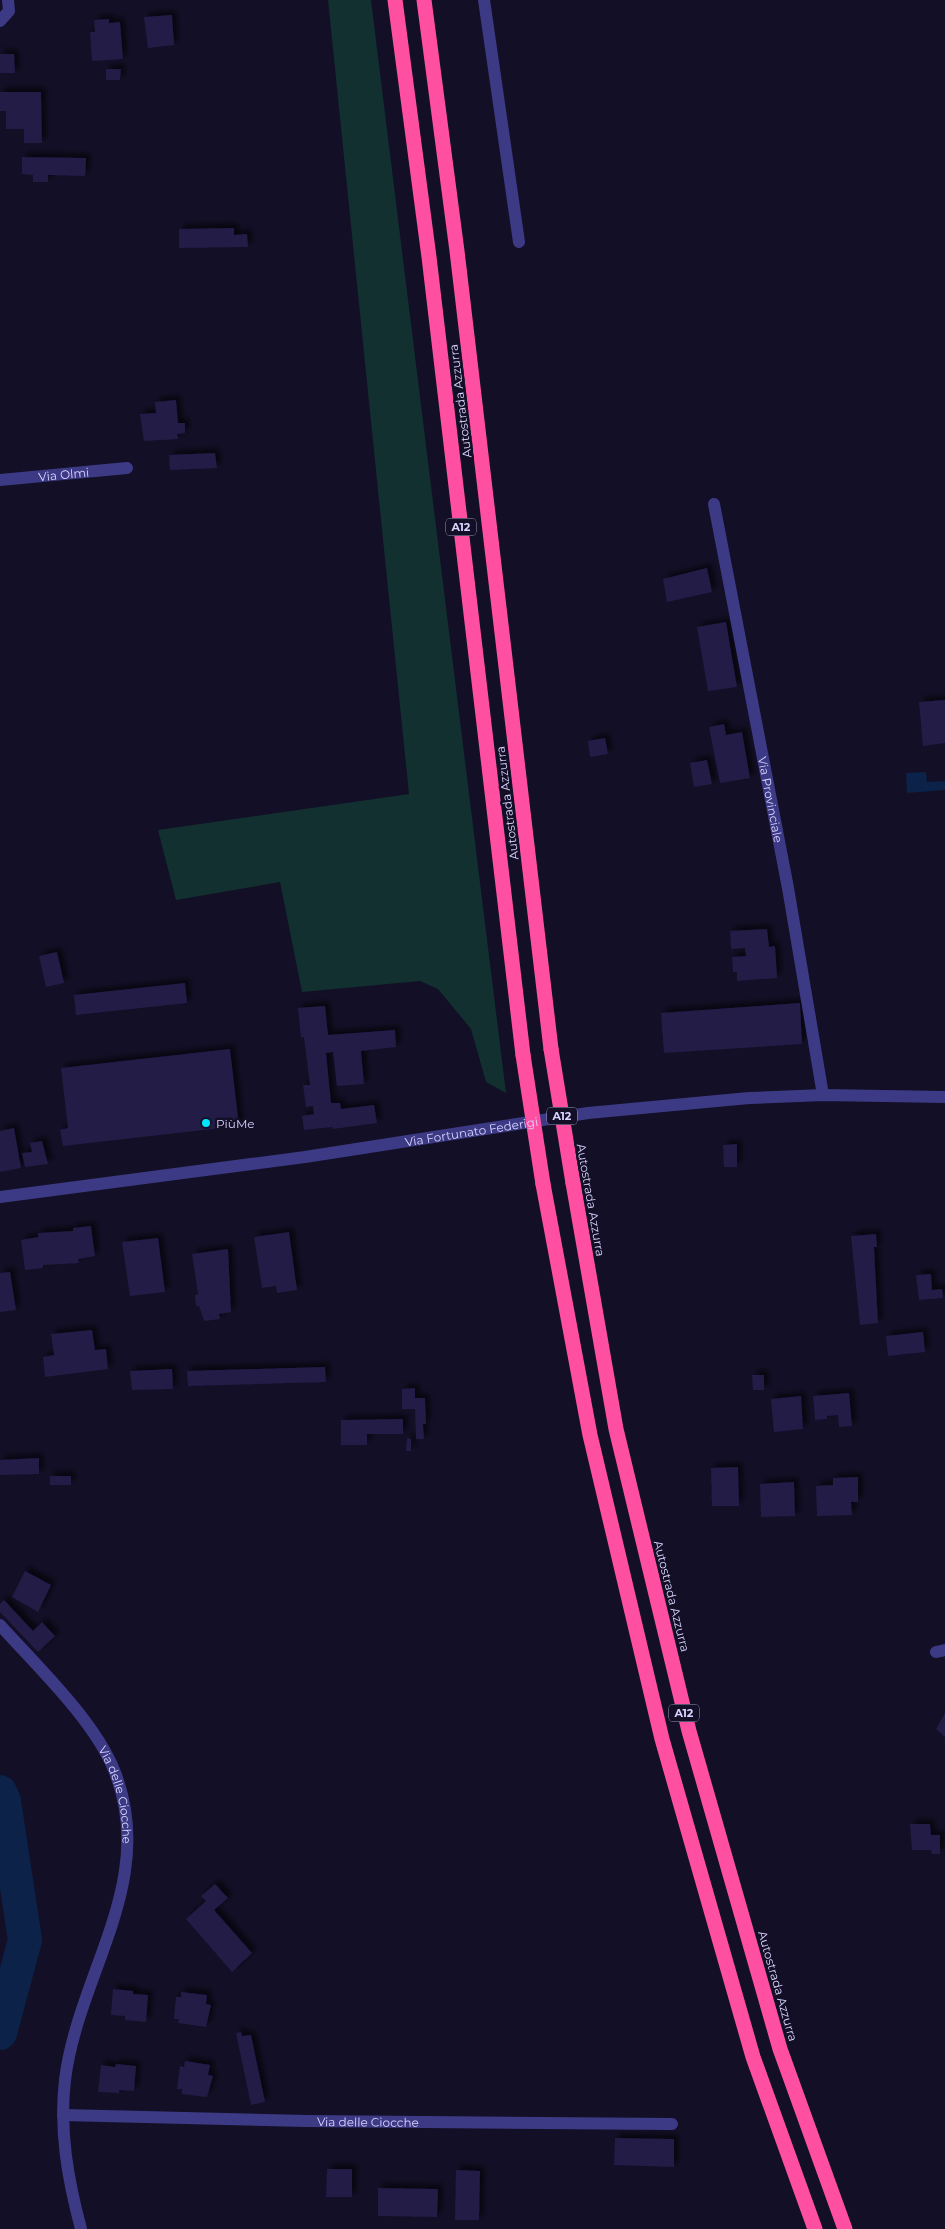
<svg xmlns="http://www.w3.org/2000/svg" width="945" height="2229" viewBox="0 0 945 2229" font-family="Montserrat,sans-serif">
<defs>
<filter id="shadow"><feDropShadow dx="4.5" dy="-4.5" stdDeviation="2.5" flood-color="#0009"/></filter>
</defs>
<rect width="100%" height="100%" fill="#130f26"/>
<polygon fill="#12302f" points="328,0 371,0 506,1093 486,1082 471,1029 438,989 420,981 302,992 280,882 176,900 158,830 409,794"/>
<polygon fill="#0c2248" points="926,772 927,782 945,781 945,790 907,793 906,773"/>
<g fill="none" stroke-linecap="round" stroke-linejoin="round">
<polyline stroke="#0c2248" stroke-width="34" points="0,1792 4,1801 25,1940 0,2033"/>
</g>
<g fill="#241b47" filter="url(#shadow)">
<polygon points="172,15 174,45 148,48 144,17"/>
<polygon points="109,19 109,23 120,22 123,59 92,61 90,32 95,32 94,20"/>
<polygon points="0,54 14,54 15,73 0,73"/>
<polygon points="106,69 121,69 120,80 106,80"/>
<polygon points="0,92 41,92 42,143 24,143 24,129 6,129 6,111 0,111"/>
<polygon points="22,157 86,158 85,176 48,175 48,182 33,182 33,175 22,174"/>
<polygon points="234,228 234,235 247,234 248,247 179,248 179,229"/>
<polygon points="176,400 178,423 185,423 185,433 177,434 178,439 144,441 140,414 156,413 155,402"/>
<polygon points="215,453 217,468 170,470 169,455"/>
<polygon points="707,568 712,592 667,602 663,579"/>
<polygon points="726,622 737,687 708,691 697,627"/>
<polygon points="945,700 945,743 923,746 919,702"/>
<polygon points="724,724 726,735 742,732 750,778 720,783 709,727"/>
<polygon points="605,738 608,754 590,757 588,741"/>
<polygon points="707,760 712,784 694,787 690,763"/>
<polygon points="767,929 769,947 775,946 777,978 737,981 737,972 733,972 732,957 746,956 745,948 731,949 730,931"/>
<polygon points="57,952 64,983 46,987 39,956"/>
<polygon points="185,983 187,1003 76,1015 74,995"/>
<polygon points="800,1003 802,1044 664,1053 661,1013"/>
<polygon points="325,1006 328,1035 395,1030 396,1047 361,1051 364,1084 337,1086 333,1052 326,1053 331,1103 340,1103 341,1109 374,1105 377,1123 333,1129 332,1127 304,1130 302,1116 314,1114 313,1106 306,1107 303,1085 310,1085 304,1037 301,1038 298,1008"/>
<polygon points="230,1049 239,1126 63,1146 60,1130 68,1128 61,1068"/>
<polygon points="14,1128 21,1168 0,1172 0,1131"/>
<polygon points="42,1141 48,1164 25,1167 22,1153 32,1152 30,1143"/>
<polygon points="737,1144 737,1167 724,1167 723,1145"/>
<polygon points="91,1226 95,1256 78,1259 79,1263 43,1265 43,1268 25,1270 21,1240 38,1237 38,1233 73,1231 73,1228"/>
<polygon points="289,1232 297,1290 277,1293 276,1286 262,1288 254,1237"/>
<polygon points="876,1234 877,1247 874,1247 878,1323 860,1325 851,1236"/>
<polygon points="158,1238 165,1292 130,1296 122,1242"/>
<polygon points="228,1249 231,1312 219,1314 220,1319 204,1321 199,1306 196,1306 195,1295 198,1294 192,1254"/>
<polygon points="10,1272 16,1310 0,1312 0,1273"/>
<polygon points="931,1274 932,1290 942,1289 943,1298 919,1300 916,1275"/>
<polygon points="92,1330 95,1350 106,1349 108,1369 45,1377 43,1357 54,1355 51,1334"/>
<polygon points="923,1332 925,1352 888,1356 886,1336"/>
<polygon points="325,1367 326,1382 188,1386 187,1371"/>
<polygon points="172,1369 173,1389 132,1390 130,1371"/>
<polygon points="752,1375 764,1375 764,1390 753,1390"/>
<polygon points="415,1388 415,1398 425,1398 426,1424 423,1424 424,1439 416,1439 415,1409 402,1409 402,1389"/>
<polygon points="849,1393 852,1426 839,1427 838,1415 827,1416 827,1419 815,1420 813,1396"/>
<polygon points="801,1396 803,1429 774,1432 771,1399"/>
<polygon points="403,1419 403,1434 367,1434 367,1445 341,1445 341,1420"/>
<polygon points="407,1438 411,1439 411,1451 406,1451"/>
<polygon points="39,1458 39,1474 0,1475 0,1460"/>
<polygon points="738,1467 739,1506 712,1506 711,1468"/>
<rect x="50" y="1476" width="21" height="9"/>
<polygon points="858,1477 858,1502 851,1502 852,1515 817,1516 816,1486 833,1485 833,1478"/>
<polygon points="794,1482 795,1516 761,1517 760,1484"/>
<polygon points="25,1571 51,1585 38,1612 12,1597"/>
<polygon points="4,1600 33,1631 42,1622 55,1636 38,1652 0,1612 0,1604"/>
<polygon points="945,1713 945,1737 936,1729"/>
<polygon points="910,1824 930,1824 931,1835 940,1835 940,1854 932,1854 931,1850 912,1850"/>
<polygon points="215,1884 228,1898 214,1910 252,1953 232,1972 186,1919 206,1901 201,1896"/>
<polygon points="113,1989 133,1991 133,1994 148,1995 146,2022 125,2020 125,2016 111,2015"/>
<polygon points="181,1992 207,1995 206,2004 211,2005 206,2027 178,2023 179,2019 174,2019 176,1997 181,1997"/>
<polygon points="241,2032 242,2036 251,2035 265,2102 251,2105 236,2033"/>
<polygon points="185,2061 210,2065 208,2075 213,2076 207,2097 182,2094 182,2089 177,2089 180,2066 184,2067"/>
<polygon points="116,2064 136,2066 134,2091 119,2090 119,2093 98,2092 101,2065 115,2067"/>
<polygon points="615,2138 674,2139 674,2167 614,2165"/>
<polygon points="327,2169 352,2169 352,2197 326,2197"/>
<polygon points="456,2170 480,2171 479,2220 455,2220"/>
<polygon points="378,2188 438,2189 437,2217 378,2216"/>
</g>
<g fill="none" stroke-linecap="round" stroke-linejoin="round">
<g stroke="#3d3a85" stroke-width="12">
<polyline points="484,0 519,242"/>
<polyline points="0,21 9,11 8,0"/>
<path id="s1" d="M0,480L127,468"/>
<path id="s2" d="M714,504L788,888L823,1095"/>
<path id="s3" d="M0,1197L305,1157L588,1113L749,1098L823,1095L945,1097"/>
<path id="s4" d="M0,1625C36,1665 94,1720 114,1770C159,1881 78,1973 65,2080C59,2131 68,2180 81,2229"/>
<polyline points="936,1652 945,1650"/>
<path id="s5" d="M63,2115L306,2121L672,2124"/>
</g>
<g stroke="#ff4fa3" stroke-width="15">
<polyline points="395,0 429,257 523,1055"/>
<polyline points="424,0 457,251 551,1049"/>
<polyline points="573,1183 616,1429 689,1731 780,2049 845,2229"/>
<polyline points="543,1184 590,1435 662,1739 753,2057 815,2229"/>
</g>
<g stroke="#ff4fa3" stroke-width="15">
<polyline points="551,1049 573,1183"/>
<polyline points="523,1055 543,1184"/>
</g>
</g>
<circle fill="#00e5ff" stroke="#130f26" stroke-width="2" cx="206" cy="1123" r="5"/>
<g text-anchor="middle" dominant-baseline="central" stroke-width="5" stroke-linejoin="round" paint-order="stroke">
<g fill="#130f26" stroke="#9e99be" stroke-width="1">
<rect x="446" y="518.5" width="30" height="17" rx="4"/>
<rect x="547" y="1107.5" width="30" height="17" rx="4"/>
<rect x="669" y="1704.5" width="30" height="17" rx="4"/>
</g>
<g font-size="11" font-weight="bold" fill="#d9d4ff">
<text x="461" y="527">A12</text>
<text x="562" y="1116">A12</text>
<text x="684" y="1713">A12</text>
</g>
<g font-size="12" fill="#d9d4ff" stroke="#130f26">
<text transform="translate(460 401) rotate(-97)">Autostrada Azzurra</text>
<text stroke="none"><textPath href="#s1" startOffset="64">Via Olmi</textPath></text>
<text stroke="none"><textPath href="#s2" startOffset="301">Via Provinciale</textPath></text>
<text transform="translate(507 803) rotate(-97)">Autostrada Azzurra</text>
<text stroke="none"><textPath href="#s3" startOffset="476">Via Fortunato Federigi</textPath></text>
<text transform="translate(591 1200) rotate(80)">Autostrada Azzurra</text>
<text transform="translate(672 1596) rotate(76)">Autostrada Azzurra</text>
<text stroke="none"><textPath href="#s4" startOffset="210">Via delle Ciocche</textPath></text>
<text transform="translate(778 1986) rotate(74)">Autostrada Azzurra</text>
<text stroke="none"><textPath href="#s5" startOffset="305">Via delle Ciocche</textPath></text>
</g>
<g font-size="12" fill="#d9d4ff" stroke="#130f26" text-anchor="start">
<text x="216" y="1123">PiùMe</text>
</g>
</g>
</svg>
